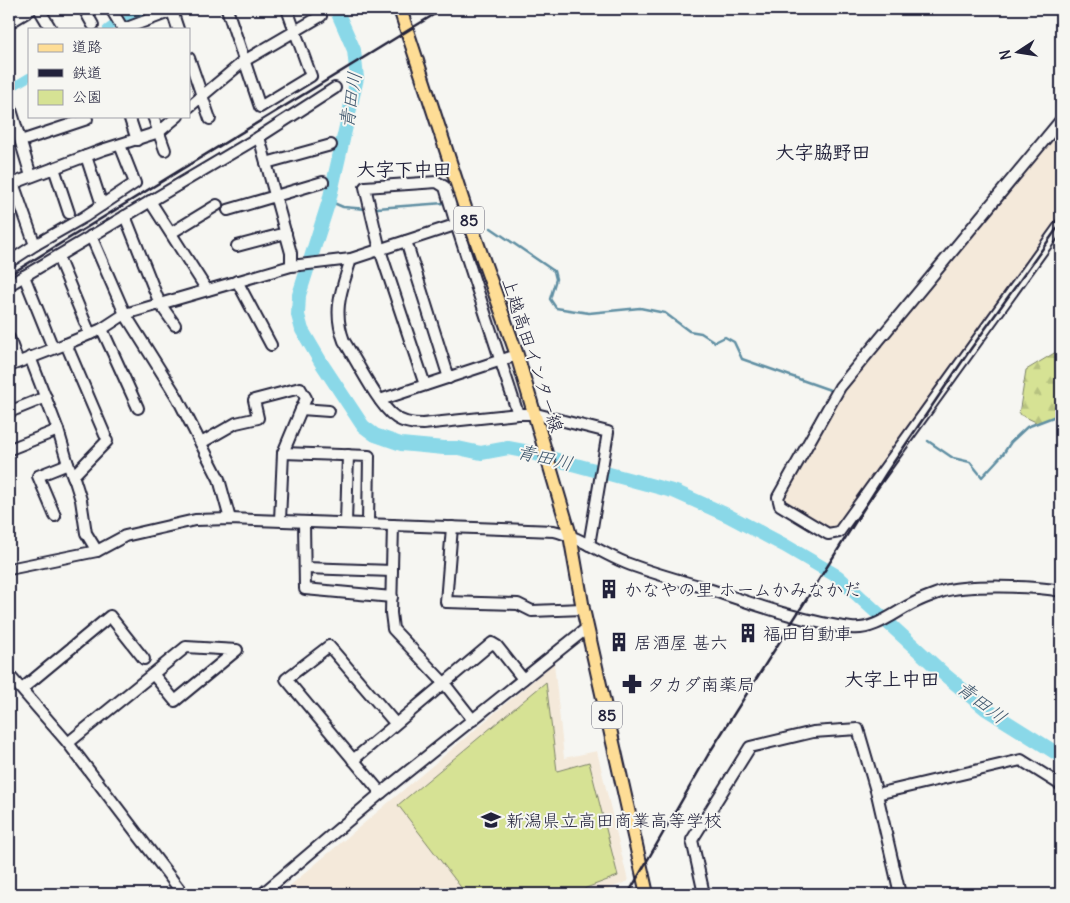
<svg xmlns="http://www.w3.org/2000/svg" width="1070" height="903" viewBox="0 0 1070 903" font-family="Delius,'Klee One',sans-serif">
<defs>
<pattern id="forest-firs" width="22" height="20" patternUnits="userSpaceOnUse" patternTransform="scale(1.25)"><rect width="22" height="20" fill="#d6e294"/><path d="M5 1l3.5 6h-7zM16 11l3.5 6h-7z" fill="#b7c280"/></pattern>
</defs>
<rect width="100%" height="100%" fill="#f6f6f2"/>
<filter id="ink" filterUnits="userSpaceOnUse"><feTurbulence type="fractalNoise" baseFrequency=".02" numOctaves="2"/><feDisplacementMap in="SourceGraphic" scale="10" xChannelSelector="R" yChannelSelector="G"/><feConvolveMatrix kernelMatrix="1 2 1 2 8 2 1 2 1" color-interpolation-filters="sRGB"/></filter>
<g filter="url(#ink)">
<g fill="#f4e9da">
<polygon points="1061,126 1061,218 837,530 829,532 781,502 781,498 842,389"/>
<polygon points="554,663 564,758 597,751 628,881 598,894 280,894"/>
</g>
<polygon fill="#d6e294" stroke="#7c8268" points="546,682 557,771 589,762 618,876 586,888 579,894 459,894 463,890 398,805"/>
<polygon fill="url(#forest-firs)" stroke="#7c8268" points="1061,349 1061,414 1038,423 1019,414 1026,370"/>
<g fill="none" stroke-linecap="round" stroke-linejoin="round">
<g stroke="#608fa3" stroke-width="2.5">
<polyline points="329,201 343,207 367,209"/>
<polyline points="377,208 444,203"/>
<polyline points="491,228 554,271 556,279 550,299 556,308 589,313 640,308 665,313 689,331 701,333 715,342 725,337 734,342 742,359 830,390"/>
<polyline points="928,441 953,458 970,462 982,477 1003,454 1011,442 1027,427 1061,414"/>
</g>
<g stroke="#8ad8e8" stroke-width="8">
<polyline points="107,29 114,24 154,9"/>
<polyline points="9,89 29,77"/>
</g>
<polyline stroke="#8ad8e8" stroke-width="14" points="336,9 354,50 357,78 329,201 299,295 298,315 302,330 322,364 363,426 375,435 401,444 444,448 458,448 481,453 508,448 524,451 676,492 727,515 784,545 837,576 945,675 986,709 1061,756"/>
<defs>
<g id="minor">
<polyline points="39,9 51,29"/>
<polyline points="84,9 93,25"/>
<polyline points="111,9 123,29"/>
<polyline points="227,9 260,107 311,76 287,9"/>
<polyline points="9,23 32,9"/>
<polyline points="124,29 172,11 178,29"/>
<polyline points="189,58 210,119"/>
<polyline points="9,103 31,176"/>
<polyline points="189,107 244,61 321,16"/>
<polyline points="129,116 137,140"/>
<polyline points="153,116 165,150"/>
<polyline points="1061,120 840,387 778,497 780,505 828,534 839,532 1061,224"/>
<polyline points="259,137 291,253 291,266"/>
<polyline points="21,141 87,119"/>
<polyline points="86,156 102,205"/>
<polyline points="266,163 331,145"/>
<polyline points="54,168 69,213"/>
<polyline points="9,185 102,150 159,132 178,116"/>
<polyline points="150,201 207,290"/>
<polyline points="228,210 323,182"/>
<polyline points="125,216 160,304 175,325"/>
<polyline points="171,233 217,205"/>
<polyline points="91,236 125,314 177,397 219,479 230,519"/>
<polyline points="406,241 449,378"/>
<polyline points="35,245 84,217 135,183 120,145"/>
<polyline points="237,246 286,233"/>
<polyline points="58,257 90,334"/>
<path d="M351,259C342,289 332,310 344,341C355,358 379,406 394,416C402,423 413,424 423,424L518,414H536L608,432L589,545"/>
<polyline points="9,262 35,245 13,183"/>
<polyline points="24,276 53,348"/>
<polyline points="237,281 271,345"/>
<polyline points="9,285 259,137 335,88"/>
<polyline points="102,329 125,314 291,266 351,259 461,223"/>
<polyline points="9,338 18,362"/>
<polyline points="66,344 102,329 138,408"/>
<polyline points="30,357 58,430 68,464 75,481 81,500 86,533 97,551"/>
<polyline points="9,366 66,344 105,435"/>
<polyline points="425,385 380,250 365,187 437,182 445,187 456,224 518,414"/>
<polyline points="380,400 517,355"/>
<polyline points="301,409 329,411"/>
<polyline points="9,412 46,397"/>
<polyline points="201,443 236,423 258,418 254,400 300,388 306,398 283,453"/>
<polyline points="10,449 58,430"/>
<polyline points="73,476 107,441"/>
<polyline points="55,516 38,476 68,464"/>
<polyline points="280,520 283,453 369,456 368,524"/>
<polyline points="304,522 305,589 392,597"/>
<polyline points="346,523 348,455"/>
<polyline points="393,525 391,613 393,629 444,683 473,720"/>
<polyline points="452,527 446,602 518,604 532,611 583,609"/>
<polyline points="305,568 392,571"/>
<path d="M9,569L97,551L125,536L195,520L230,519L554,531C580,537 601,553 626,563C652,573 679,580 705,588C751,603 803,622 851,628C875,631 896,611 916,602C924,598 933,595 941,592C965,584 1035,586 1061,591"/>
<polyline points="9,675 68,743 183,894"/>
<polyline points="22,689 110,616 144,659"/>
<polyline points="68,743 186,647 237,650 175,701 153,674"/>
<polyline points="353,760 492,643 497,646 523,679"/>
<polyline points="381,793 286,679 329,646 395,723"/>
<polyline points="877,794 1021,760 1061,785"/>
<polyline points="262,894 381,793 587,628"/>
<polyline points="704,894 692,840 750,747 813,732 858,729 877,794 900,894"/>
</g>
<polyline id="major" points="400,9 469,220 517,355 570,535 583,609 647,894"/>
</defs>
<use href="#minor" stroke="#22223b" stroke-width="14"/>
<use href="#major" stroke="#22223b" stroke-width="16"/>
<use href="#minor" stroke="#f6f6f2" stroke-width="10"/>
<use href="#major" stroke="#fedd96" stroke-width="12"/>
<g stroke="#22223b" stroke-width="2.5">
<polyline points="9,275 443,9"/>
<polyline points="628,894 708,755 887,472 970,350 1061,223"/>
</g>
</g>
</g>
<defs>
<symbol id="building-bare" viewBox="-9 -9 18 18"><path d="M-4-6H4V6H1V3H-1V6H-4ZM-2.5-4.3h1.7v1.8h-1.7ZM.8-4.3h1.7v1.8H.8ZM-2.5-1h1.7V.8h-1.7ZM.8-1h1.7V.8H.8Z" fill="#22223b" stroke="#f6f6f2" stroke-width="2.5" paint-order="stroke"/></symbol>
<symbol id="pharmacy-bare" viewBox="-9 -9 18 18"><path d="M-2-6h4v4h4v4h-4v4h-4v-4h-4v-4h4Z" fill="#22223b" stroke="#f6f6f2" stroke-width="2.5" paint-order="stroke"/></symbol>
<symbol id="school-bare" viewBox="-9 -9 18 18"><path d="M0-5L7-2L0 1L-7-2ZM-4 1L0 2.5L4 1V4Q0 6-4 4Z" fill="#22223b" stroke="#f6f6f2" stroke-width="2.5" paint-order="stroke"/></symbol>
</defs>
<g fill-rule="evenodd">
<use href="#building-bare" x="595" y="575" width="28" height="28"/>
<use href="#building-bare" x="734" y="619" width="28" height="28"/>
<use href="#building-bare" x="605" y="628" width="28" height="28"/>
<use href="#pharmacy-bare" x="618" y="670" width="28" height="28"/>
<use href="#school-bare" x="477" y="806" width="28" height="28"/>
</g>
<g text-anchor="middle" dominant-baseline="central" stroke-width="4" stroke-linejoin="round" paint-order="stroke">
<g fill="#f6f6f2" stroke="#626272" stroke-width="1">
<rect x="454" y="206.5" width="30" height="27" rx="4"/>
<rect x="592" y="701.5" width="30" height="27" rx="4"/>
</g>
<g font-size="16" font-weight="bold" fill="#22223b">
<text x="469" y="220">85</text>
<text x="607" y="715">85</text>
</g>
<g font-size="18" fill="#22223b" stroke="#f6f6f2">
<text transform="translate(533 355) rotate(72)">上越高田インター線</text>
</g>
<g font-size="18" fill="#22223b" stroke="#f6f6f2" text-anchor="start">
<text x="624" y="589">かなやの里 ホームかみなかだ</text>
<text x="763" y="633">福田自動車</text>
<text x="634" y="642">居酒屋 甚六</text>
<text x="647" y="684">タカダ南薬局</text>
<text x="506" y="820">新潟県立高田商業高等学校</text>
</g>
<g font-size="19" font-style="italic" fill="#41596f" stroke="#f6f6f2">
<text transform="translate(350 100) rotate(-81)">青田川</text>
<text transform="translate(545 457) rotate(14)">青田川</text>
<text transform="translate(982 702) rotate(38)">青田川</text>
</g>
<g font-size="19" font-weight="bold" fill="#22223b" stroke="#f6f6f2">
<text x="823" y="152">大字脇野田</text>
<text x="404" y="169">大字下中田</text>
<text x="892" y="679">大字上中田</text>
</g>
</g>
<rect width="1070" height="903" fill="none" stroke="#f6f6f2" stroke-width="30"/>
<rect x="15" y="15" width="1040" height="873" fill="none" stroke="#22223b" stroke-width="2" filter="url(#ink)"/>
<rect x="28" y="28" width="162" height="90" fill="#f6f6f2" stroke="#a1a1a9"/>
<rect x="38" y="44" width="25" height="8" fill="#fedd96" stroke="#a1a1a9"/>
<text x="72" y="52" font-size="15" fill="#22223b">道路</text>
<rect x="38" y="69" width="25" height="8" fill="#22223b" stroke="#a1a1a9"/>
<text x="72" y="78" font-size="15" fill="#22223b">鉄道</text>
<rect x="38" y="90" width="25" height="15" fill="#d6e294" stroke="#a1a1a9"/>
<text x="72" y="102" font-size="15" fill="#22223b">公園</text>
<g transform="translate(1018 52) rotate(258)" stroke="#f6f6f2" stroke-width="4" paint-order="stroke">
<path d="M0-4L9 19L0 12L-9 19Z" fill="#22223b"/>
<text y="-8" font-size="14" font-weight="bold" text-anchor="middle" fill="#22223b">N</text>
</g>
</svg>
